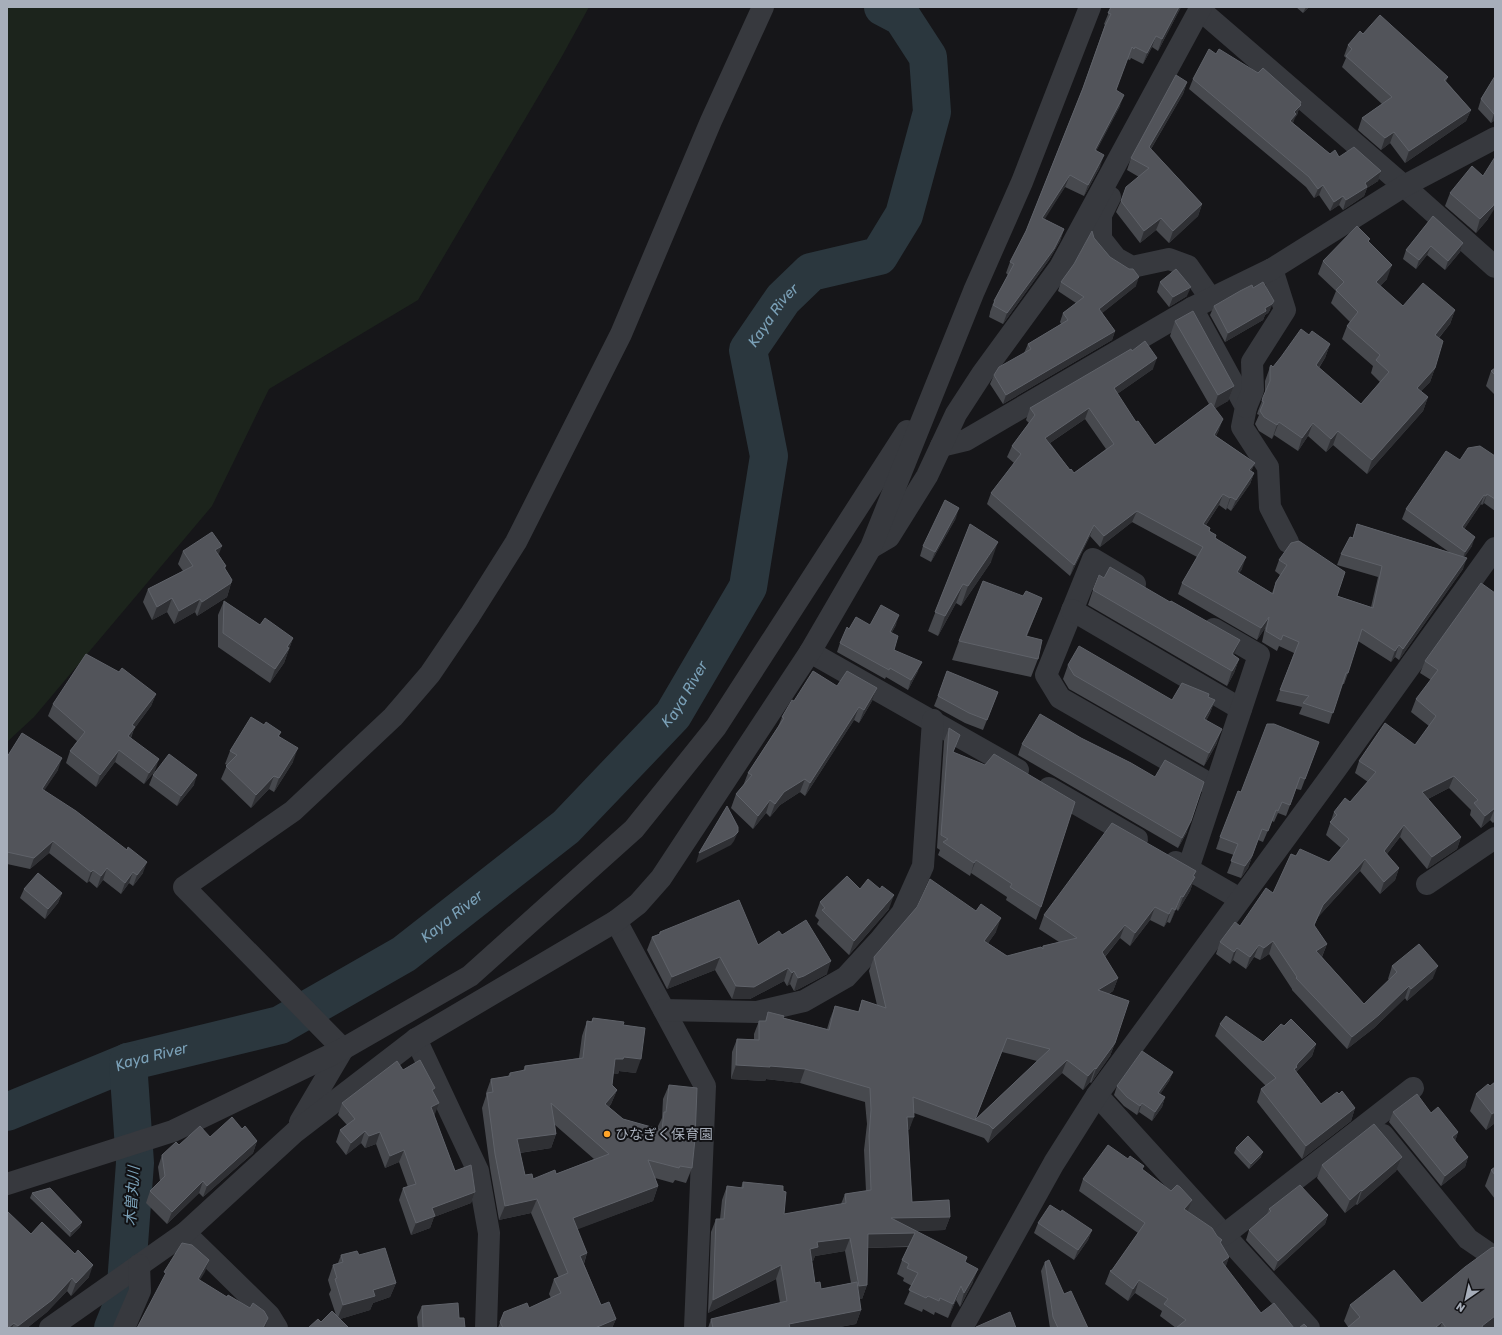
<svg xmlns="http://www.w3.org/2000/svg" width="1502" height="1335" viewBox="0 0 1502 1335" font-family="Rubik,'Noto Sans JP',sans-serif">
<rect width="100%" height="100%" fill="#161619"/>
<polygon fill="#1c241c" points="7,7 589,7 561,58 418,300 269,389 212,506 34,717 7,742"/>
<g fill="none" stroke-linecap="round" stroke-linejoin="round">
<g stroke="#2b373e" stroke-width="38">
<path id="s1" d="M7,1112L128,1062L280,1025L404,954L566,827L673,715L748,587L769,456L748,350L783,299L811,272L879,256L904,215L932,112L928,57L902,17L883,7"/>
<polyline points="113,1328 125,1298 135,1163 128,1062"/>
</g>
<g stroke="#37393e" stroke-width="22">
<polyline points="1199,9 1404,186 1495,267"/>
<polyline points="1110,197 1101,215 1101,239 1116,258 1132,267 1169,259 1188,266 1211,299"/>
<polyline points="1192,308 1246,407 1242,427 1268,467 1270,507 1288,542"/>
<polyline points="1246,407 1253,390 1252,362 1285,310 1272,269"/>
<polyline points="941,446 966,440 1192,308 1272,269 1404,186 1495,138"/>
<polyline points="872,547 889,537 927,476 956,414 982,374 1060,267 1201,7"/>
<polyline points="1135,584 1093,559 1046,675 1060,698 1215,787"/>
<polyline points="1072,610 1241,709"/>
<polyline points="810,652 1018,770"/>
<polyline points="1049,788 1137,839"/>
<polyline points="1176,862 1240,899"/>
<polyline points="1188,869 1259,655 1214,629"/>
<polyline points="1427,884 1495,838"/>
<polyline points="616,921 705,1086 695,1328"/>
<polyline points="664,1010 757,1012 804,1001 846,977 880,940 902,913 923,866 933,720"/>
<polyline points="416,1039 478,1171 489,1233 486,1328"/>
<polyline points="343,1049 184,887 293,811 393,717 430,674 470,615 516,542 621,334 711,121 763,7"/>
<polyline points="1097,1095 1309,1328"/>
<polyline points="300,1122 343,1049"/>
<polyline points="1383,1135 1468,1239 1487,1252"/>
<polyline points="7,1184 173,1131 343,1049 470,976 634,829 716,727 907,431"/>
<polyline points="185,1233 269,1315 277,1328"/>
<polyline points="1224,1235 1413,1088"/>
<polyline points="50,1328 185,1233 295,1132 416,1039 616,921 638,904 661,878 810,652 871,547 974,291 1022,182 1090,7"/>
<polyline points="124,1328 140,1291 139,1265"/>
<polyline points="962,1328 1054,1163 1097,1095 1336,769 1495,548"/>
</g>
</g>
<g fill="#47494e" fill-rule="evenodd">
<polygon points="1111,7 1181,7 1158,51 1152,47 1143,64 1131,58 1130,60 1127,59 1116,90 1120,106 1096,151 1100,167 1084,196 1065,187 1044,219 1064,229 1060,241 1049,260 1003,324 989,317 990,313 990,312 994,301 1008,275 1006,273 1010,262 1026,231 1082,90 1105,25 1104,24"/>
<polygon points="1296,7 1309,7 1303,13"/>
<polygon points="1363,34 1448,77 1446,81 1471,110 1466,121 1405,163 1390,143 1381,150 1358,130 1362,118 1382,104 1342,67 1346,58 1344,56 1348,45"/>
<polygon points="1495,76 1495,120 1491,123 1478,109 1481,99"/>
<polygon points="1193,79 1300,105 1297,115 1294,118 1293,123 1330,154 1381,171 1378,181 1367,188 1364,196 1343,210 1339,205 1330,211 1319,195 1314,198 1306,187 1189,89"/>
<polygon points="1187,82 1183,94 1151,149 1202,204 1198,216 1169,243 1156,230 1140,243 1116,212 1121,201 1139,177 1127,170 1131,158"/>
<polygon points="1450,193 1488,219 1476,233 1445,206"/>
<polygon points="1433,216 1463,243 1460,252 1445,270 1427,255 1416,269 1403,259 1406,250"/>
<polygon points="1094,238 1110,257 1136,286 1102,313 1115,331 1112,340 1003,404 990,384 994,375 1024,353 1028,344 1061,324 1060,322 1063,313 1076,303 1058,291 1061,282"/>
<polygon points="1369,243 1387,279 1380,286 1403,306 1455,310 1450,324 1439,338 1435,368 1430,382 1421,391 1428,397 1423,411 1367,474 1333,445 1326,452 1308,436 1298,451 1274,435 1272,439 1259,431 1255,424 1259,415 1257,414 1258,411 1265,393 1265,381 1270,367 1273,367 1309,335 1330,344 1325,358 1319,368 1361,404 1380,382 1371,373 1373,366 1342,339 1347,326 1350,322 1331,303 1336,291 1318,274 1323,261"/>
<polygon points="1160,282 1187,296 1169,307 1157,292"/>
<polygon points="1253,288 1270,310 1268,313 1265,315 1263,320 1225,342 1210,315 1214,306"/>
<path d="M1175,321L1234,386L1228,401L1215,408L1219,430L1216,436L1255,463L1251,471L1254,473L1250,484L1231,511L1227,508L1226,510L1219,505L1206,525L1210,528V531L1242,569L1239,573L1272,593L1276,582L1280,575L1275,571L1279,560L1337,596L1371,607L1378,577L1337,565L1341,554L1353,537L1357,524L1449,552L1402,519L1406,509L1460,460L1495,456V511L1484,503L1482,505L1481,504L1464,529L1472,546L1464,557L1463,569L1399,660L1395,657L1391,662L1358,641L1348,673L1344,684H1342L1329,724L1299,714L1302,707L1276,701L1294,653L1279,646L1277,651L1262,642L1265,628L1257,640L1178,594L1182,583L1197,557L1132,522L1100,547L1090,536L1070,576L987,504L991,493L1014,463L1007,457L1012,446L1029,423L1026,420L1030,408L1132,351L1153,369L1117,394L1136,422L1155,445L1209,404L1170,336ZM1085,419L1106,449L1074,473L1070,470L1050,443Z"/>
<polygon points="1495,368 1495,395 1486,386 1491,371"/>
<polygon points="956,518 931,562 920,556 923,546"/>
<polygon points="970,524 991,562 961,606 956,603 938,636 928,631"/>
<polygon points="183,551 219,555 226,566 225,569 232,580 227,597 197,616 195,612 174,624 167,612 152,620 143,602 148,589 183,571 178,564"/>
<polygon points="1093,590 1234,655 1239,659 1234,673 1227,686 1088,605"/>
<polygon points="1495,593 1495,821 1493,823 1490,820 1481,828 1470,815 1471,810 1449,788 1428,799 1461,837 1457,849 1427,869 1400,837 1387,854 1399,868 1395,880 1380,894 1360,871 1318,917 1314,926 1327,944 1322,957 1364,1004 1389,980 1388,979 1392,966 1433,978 1407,1001 1405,998 1374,1028 1347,1049 1292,990 1292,989 1269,954 1260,960 1254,957 1246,969 1233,960 1230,964 1216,954 1220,942 1240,926 1273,893 1296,856 1329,862 1341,848 1326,835 1334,812 1350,802 1368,782 1355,773 1359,761 1415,745 1429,726 1411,712 1416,699 1431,680 1420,673 1425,661"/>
<polygon points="1023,596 1042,598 1027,636 1038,659 1031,677 952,660 959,641"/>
<polygon points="224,601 260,625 293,638 284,663 270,683 218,647 218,615"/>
<polygon points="870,625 896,625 892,632 894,650 918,671 908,690 886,677 885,679 837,652 840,643 849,629"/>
<polygon points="1068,665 1172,700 1208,697 1215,700 1210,713 1206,721 1217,743 1204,766 1069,689 1063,679"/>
<polygon points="837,686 877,688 872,701 859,723 854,720 805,796 800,792 780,805 770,817 766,813 753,829 731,808 736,794 743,786 748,773 778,727 782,717 794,701"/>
<polygon points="998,692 983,730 965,723 934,706 938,696"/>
<polygon points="156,694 151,706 134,729 131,738 155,771 144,784 115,762 96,787 66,763 70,751 77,741 48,716 53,704"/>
<polygon points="264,725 281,732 279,736 293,762 274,792 269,789 251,808 221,779 227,765 225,764 230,751"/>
<polygon points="949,728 953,752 1041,907 1036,920 1006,900 1007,897 971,873 970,876 938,855 940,850 937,848 944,741"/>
<polygon points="1319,742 1301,790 1296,789 1286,816 1278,813 1274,822 1272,821 1263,842 1258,840 1248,868 1241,878 1227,873 1234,855 1216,849 1220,837 1241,792"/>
<polygon points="1022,744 1187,832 1178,848 1018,755"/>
<polygon points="7,757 58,770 44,790 143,873 133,886 129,883 121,894 103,880 97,888 89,881 87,883 49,853 30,869 7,864"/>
<polygon points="153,775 194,785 177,806 149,785"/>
<path d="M1196,871L1194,876L1195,877L1190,891L1178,911L1176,909L1170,923L1167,922L1164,927L1150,920L1130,946L1120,938L1105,957L1118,978L1113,991L1109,994L1115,1043L1110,1056L1091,1083L1090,1082L1083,1090L1062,1073L988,1143L984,1138L970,1133L973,1126L970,1133L914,1113L909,1130H908L912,1202L950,1217L945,1230L916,1231L967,1257L965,1262L973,1282L960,1307L956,1300L948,1318L935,1312L934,1315L923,1309L922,1312L904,1304L912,1286L903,1281L904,1278L897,1274L902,1260L908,1247L867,1248V1285L862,1299H859L861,1310L856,1324L834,1328H708L711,1319L780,1303L776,1279L708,1313L711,1232L716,1219H720L722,1200L727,1186L741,1188L743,1182L783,1191L784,1214L841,1204L845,1194L866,1191L864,1150L867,1124L865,1102L800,1083L766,1079L765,1081L731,1079L732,1052L737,1039H754V1034L759,1021H765L768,1012L783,1018L827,1029L830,1019L835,1006L858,1012L862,1000L877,1005L869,971L874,957L996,932L988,943L1007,956L1042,948L1043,946L1059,942L1039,929L1044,915ZM1002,1052L1037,1061L975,1120ZM845,1251L851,1283L821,1289L815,1283L812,1261H813L815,1256Z"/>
<polygon points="24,889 62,893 58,903 45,919 20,898"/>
<polygon points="860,889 889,909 849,955 817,924 819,920 815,916 820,902"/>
<polygon points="660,932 758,945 782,935 827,974 799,989 794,991 790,984 787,986 784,981 750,999 732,999 715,970 667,989 647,950 652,937 659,934"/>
<path d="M593,1018L623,1025L636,1073L619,1071L618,1074L613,1073L612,1085L617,1090L611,1104L609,1107L623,1119L658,1129V1126L662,1118L663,1099L669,1085L692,1168L686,1183L675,1180L673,1183L655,1178L658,1186L653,1201L577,1229L587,1253L584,1264L601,1305L616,1319L612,1328H498L504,1312L529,1308L551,1298L549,1294L554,1279L559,1278L531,1213L499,1220L490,1168L482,1108L486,1096V1093L491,1079L508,1076L510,1073L523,1071L525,1066L579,1058L582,1036L587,1021L591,1022ZM555,1125L594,1159L556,1174L533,1179L525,1175L520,1153L551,1148L556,1134Z"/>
<polygon points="1220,1024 1263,1042 1284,1026 1316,1044 1312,1056 1296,1072 1321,1104 1355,1108 1351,1121 1302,1159 1257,1102 1261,1089 1266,1086 1215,1036"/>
<polygon points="403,1070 434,1093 435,1114 434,1115 455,1171 475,1192 471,1203 434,1217 430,1228 411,1235 399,1200 403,1188 408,1187 399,1162 385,1168 376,1144 365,1148 361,1143 346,1155 336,1142 340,1130 347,1125 338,1115 342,1103"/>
<polygon points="1173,1072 1169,1081 1160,1094 1165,1097 1162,1107 1152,1121 1139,1112 1137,1115 1124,1106 1114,1095 1117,1086"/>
<polygon points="1495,1082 1495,1123 1486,1130 1470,1111 1476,1094 1490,1086"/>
<polygon points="1393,1112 1431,1113 1458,1132 1455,1141 1468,1157 1465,1167 1441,1186 1389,1122"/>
<polygon points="242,1129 257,1141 253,1153 203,1197 199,1193 167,1224 146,1203 150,1191 160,1181 158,1167 162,1155 179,1145"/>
<polygon points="1236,1148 1261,1157 1249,1169 1234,1153"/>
<polygon points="1402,1157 1396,1171 1357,1205 1356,1204 1345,1213 1317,1178 1322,1165"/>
<polygon points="1495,1167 1495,1199 1485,1186 1491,1170"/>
<polygon points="1143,1170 1188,1212 1217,1236 1222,1240 1221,1243 1229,1257 1225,1267 1261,1313 1294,1328 1176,1328 1160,1316 1162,1311 1135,1293 1128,1301 1105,1284 1110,1271 1112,1270 1138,1233 1079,1191 1083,1179"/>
<polygon points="32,1193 82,1222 80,1227 70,1237 30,1198"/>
<polygon points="1269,1209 1328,1215 1325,1224 1274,1271 1246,1240 1249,1230 1267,1214"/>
<polygon points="1061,1212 1092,1230 1088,1240 1074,1260 1034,1233 1038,1223"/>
<polygon points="31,1234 89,1277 71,1296 67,1291 47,1312 27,1328 7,1328"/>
<polygon points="341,1255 359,1255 396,1283 390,1297 373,1303 370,1310 340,1319 321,1322 336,1315 329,1294 331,1290 328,1280 333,1265 338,1263"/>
<polygon points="1045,1262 1064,1294 1088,1328 1050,1328 1041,1271"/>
<polygon points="1422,1303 1495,1328 1347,1328 1348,1327 1344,1321 1350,1305"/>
<polygon points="422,1306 459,1318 465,1328 418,1328 417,1317"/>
</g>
<g fill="#2f3034">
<polygon points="1179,7 1181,7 1158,51 1162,39"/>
<polygon points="1306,7 1309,7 1303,13"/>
<polygon points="1156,36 1152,47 1143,64 1147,53"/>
<polygon points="1187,82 1183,94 1145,159 1149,147"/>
<polygon points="1124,95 1120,106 1091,161 1095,150"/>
<polygon points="1301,102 1297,115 1295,118 1293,123 1290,121 1294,112"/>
<polygon points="1471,110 1466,121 1405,163 1409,151"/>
<polygon points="1495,113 1495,120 1491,123 1494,114"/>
<polygon points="1394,132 1390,143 1381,150 1385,138"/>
<polygon points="1104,155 1100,167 1084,196 1088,185"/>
<polygon points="1381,171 1378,181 1367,188 1364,196 1343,210 1346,200 1365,183"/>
<polygon points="1070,175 1065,187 1038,230 1042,218"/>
<polygon points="1323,185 1319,195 1314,198 1318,189"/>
<polygon points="1343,196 1339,205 1330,211 1334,202"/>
<polygon points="1495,202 1495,208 1488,219 1476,233 1480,219"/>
<polygon points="1202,204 1198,216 1169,243 1173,231"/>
<polygon points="1161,218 1156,230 1140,243 1144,231"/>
<polygon points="1064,229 1060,241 1049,260 1003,324 1007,313"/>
<polygon points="1463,243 1460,252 1445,270 1448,261"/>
<polygon points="1431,246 1427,255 1416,269 1419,260"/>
<polygon points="1392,265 1387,279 1371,296 1376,282"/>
<polygon points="1139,277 1136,286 1096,318 1099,309"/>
<polygon points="1191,287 1187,296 1169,307 1173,297"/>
<polygon points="1274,301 1270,310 1268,313 1265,315 1263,320 1225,342 1228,333 1265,308"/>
<polygon points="1455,310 1450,324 1430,348 1435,335"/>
<polygon points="1115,331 1112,340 1003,404 1006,395"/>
<polygon points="1330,344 1325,358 1311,379 1316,365"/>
<polygon points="1157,358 1153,369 1110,399 1114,388"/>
<polygon points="1435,368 1430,382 1412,401 1417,388"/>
<polygon points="1234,386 1228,401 1213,410 1218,395"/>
<polygon points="1428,397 1423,411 1367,474 1372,460"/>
<polygon points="1089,408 1085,419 1041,449 1045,438"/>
<polygon points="1223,419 1219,430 1210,446 1214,435"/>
<polygon points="1279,422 1274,435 1272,439 1277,425"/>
<polygon points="1313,423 1308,436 1298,451 1302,438"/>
<polygon points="1338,431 1333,445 1326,452 1331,439"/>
<polygon points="1255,463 1250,474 1249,470"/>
<polygon points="1254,473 1250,484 1231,511 1236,500"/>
<polygon points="1223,494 1219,505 1199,535 1203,524"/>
<polygon points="1487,494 1484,503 1482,505 1486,496"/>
<polygon points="1484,495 1481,504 1459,537 1462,527"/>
<polygon points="1231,497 1227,508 1226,510 1230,498"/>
<polygon points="959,508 956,518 931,562 935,552"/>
<polygon points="1137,511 1132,522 1100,547 1104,536"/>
<polygon points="1094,525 1090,536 1070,576 1074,565"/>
<polygon points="1475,537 1472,546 1462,561 1465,552"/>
<polygon points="998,542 991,562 961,606 968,586"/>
<polygon points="222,546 217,559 215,550"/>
<polygon points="1246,557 1242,569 1233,583 1237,572"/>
<polygon points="1467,558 1463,569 1399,660 1403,649"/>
<polygon points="232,580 227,597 197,616 202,602"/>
<polygon points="963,584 956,603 938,636 945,616"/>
<polygon points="172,598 167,612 152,620 157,607"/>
<polygon points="1042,598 1035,616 1019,655 1026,636"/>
<polygon points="200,599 195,612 174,624 179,611"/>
<polygon points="899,615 896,625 887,641 890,632"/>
<polygon points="1269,617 1265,628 1257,640 1261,628"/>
<polygon points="293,638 284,663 270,683 275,669 287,647"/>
<polygon points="1240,640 1234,655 1226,669 1232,654"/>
<polygon points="1399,645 1395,657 1391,662 1395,651"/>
<polygon points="1239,659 1234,673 1227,686 1232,671"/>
<polygon points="922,662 918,671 908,690 911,680"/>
<polygon points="877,688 872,701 859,723 864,710"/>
<polygon points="156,694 151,706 134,729 130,739 123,748 132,725"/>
<polygon points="1215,700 1210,713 1199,733 1204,719"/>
<polygon points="859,707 854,720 805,796 810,783"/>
<polygon points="1222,729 1217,743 1204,766 1209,753"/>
<polygon points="298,748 293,762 274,792 279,778"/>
<polygon points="119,750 115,762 96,787 100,775"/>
<polygon points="62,758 58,770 38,800 42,789"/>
<polygon points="159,759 155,771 144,784 149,773"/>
<polygon points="197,775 194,785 177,806 181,796"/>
<polygon points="274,776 269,789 251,808 256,795"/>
<polygon points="1454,776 1449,788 1418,804 1422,792"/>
<polygon points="805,779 800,792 780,805 770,817 775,804 784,792"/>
<polygon points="770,800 766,813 753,829 758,816"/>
<polygon points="1495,808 1490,820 1481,828 1485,816"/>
<polygon points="1191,821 1187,832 1178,848 1182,838"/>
<polygon points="1404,825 1400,837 1380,863 1384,851"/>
<polygon points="738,832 734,841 731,845 696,863 699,853"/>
<polygon points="1461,837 1457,849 1427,869 1432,857"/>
<polygon points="53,841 49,853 30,869 34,858"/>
<polygon points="1252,856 1248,868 1241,878 1245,866"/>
<polygon points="1365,859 1360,871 1318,917 1309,937 1314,925 1323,905"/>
<polygon points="976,860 971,873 970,876 974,863"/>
<polygon points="147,862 143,873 133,886 137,875"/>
<polygon points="107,868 103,880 97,888 101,876"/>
<polygon points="1399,868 1395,880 1380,894 1384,882"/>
<polygon points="93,870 89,881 87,883 91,872"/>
<polygon points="1196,871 1192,882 1195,877 1190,891 1178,911 1183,897"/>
<polygon points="133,872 129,883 121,894 125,883"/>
<polygon points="62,893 58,903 45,919 48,909"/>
<polygon points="894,895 889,909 849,955 854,941"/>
<polygon points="1181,896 1176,909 1170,923 1175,910"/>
<polygon points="1155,907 1150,920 1130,946 1135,933"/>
<polygon points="1172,908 1167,922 1164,927 1169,914"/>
<polygon points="1001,918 996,932 980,955 984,941"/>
<polygon points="1125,925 1120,938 1097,966 1102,952"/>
<polygon points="1273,941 1269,954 1260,960 1264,948"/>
<polygon points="1327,944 1322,956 1312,963 1316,951"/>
<polygon points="1259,945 1254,957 1246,969 1250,957"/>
<polygon points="1237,948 1233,960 1230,964 1234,952"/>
<polygon points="720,957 715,970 667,989 672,977"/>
<polygon points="831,961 827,974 799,989 794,991 798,978"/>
<polygon points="1438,966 1433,978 1407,1001 1411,989"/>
<polygon points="788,968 784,981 750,999 732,999 736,986"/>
<polygon points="794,971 790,984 787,986 792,973"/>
<polygon points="1118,978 1113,991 1093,1003 1098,990"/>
<polygon points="1409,986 1405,998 1374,1028 1347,1049 1352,1037"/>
<polygon points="1115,1043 1110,1056 1091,1083 1096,1069"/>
<polygon points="1316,1044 1312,1056 1294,1074 1292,1080 1296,1066 1298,1063"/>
<polygon points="624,1057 641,1059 636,1073 619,1071 618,1074 610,1073 615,1059"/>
<polygon points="1067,1060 1062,1073 988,1143 993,1129"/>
<polygon points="736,1065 770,1066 805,1069 800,1083 766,1079 765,1081 731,1079"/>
<polygon points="1095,1068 1090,1082 1083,1090 1088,1076"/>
<polygon points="1173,1072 1169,1081 1155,1102 1158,1093"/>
<polygon points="617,1090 611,1104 600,1118 605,1104"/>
<polygon points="1165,1097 1162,1107 1152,1121 1155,1112"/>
<polygon points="439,1103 435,1114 427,1119 431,1107"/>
<polygon points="1142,1103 1139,1112 1137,1115 1140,1106"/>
<polygon points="1355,1108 1351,1121 1302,1159 1306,1146"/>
<polygon points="1495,1112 1495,1123 1486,1130 1492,1114"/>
<polygon points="907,1117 914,1117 909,1130 902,1131"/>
<polygon points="365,1131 361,1143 346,1155 351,1143"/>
<polygon points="380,1132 376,1144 365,1148 369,1136"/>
<polygon points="1458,1132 1455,1142 1452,1137"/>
<polygon points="556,1134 551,1148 512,1154 517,1139"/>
<polygon points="257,1141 253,1153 203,1197 207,1186"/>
<polygon points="404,1150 399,1162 385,1168 390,1156"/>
<polygon points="1263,1152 1261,1157 1249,1169 1251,1164"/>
<polygon points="1402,1157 1396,1171 1357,1205 1362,1191"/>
<polygon points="1468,1157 1465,1167 1441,1186 1445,1176"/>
<polygon points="203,1181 199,1193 167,1224 172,1212"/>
<polygon points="658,1186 653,1201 568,1233 573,1218"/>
<polygon points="1361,1190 1356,1204 1345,1213 1350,1200"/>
<polygon points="475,1192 471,1203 434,1217 430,1228 411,1235 416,1223 432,1208"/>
<polygon points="537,1199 531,1213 499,1220 505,1206"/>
<polygon points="1192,1200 1187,1213 1184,1209"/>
<polygon points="1328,1215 1325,1224 1274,1271 1278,1261"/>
<polygon points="950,1217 945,1230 886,1232 891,1218"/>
<polygon points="82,1222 80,1227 70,1237 71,1232"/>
<polygon points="1092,1230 1088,1240 1074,1260 1078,1250"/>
<polygon points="915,1233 910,1246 863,1248 868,1234"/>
<polygon points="850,1238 845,1251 815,1256 813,1261 805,1262 810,1249 817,1242"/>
<polygon points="587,1253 582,1268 580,1256"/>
<polygon points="1229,1257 1225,1269 1222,1262"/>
<polygon points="209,1260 205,1272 193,1291 198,1279"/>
<polygon points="93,1265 89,1277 71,1296 76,1283"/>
<polygon points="781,1265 776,1279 708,1313 713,1300"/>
<polygon points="978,1269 973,1282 960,1307 964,1293"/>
<polygon points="72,1278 67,1291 47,1312 27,1328 17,1328 18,1326"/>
<polygon points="1139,1280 1135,1293 1128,1301 1133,1289"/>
<polygon points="396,1283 390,1297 373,1303 370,1310 337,1320 343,1305 373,1290"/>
<polygon points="867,1285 862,1299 854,1299 859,1286"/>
<polygon points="961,1286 956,1300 948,1318 953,1304"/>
<polygon points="861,1310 856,1324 834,1328 788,1328 789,1324"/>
<polygon points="1495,1316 1495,1328 1481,1328 1482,1326"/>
<polygon points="268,1318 265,1328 263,1328"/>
<polygon points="616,1319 612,1328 595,1328"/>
<polygon points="1442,1322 1440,1328 1435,1328"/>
<polygon points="14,1323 12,1328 8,1328"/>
</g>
<g fill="#52545a" stroke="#5f6269" fill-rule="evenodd">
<polygon points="1111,7 1179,7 1162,39 1156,36 1147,53 1135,47 1134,49 1132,47 1116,90 1124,95 1095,150 1104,155 1088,185 1070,175 1042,218 1064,229 1054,249 1007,313 993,305 995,302 994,301 1014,264 1010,262 1026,231 1083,88 1105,26 1111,14 1108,13"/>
<polygon points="1380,15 1448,77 1444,80 1471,110 1409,151 1394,132 1385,138 1362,118 1392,97 1346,56 1352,49 1348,45 1360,31 1363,34"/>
<polygon points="1209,49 1216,54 1219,49 1258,73 1263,68 1301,102 1300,104 1301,105 1294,112 1296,114 1290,121 1330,154 1335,150 1339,157 1354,147 1381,171 1365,183 1367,187 1346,200 1343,196 1334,202 1323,185 1318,189 1309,177 1193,79"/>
<polygon points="1176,75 1187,82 1149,147 1202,204 1173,231 1161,218 1144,231 1121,201 1126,187 1149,168 1131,158"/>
<polygon points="1495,76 1495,113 1494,114 1481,99"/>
<polygon points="1495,157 1495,202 1493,206 1480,219 1450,193 1472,166 1483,176"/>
<polygon points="1433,216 1463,243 1448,261 1431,246 1419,260 1406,250"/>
<polygon points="1357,226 1370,239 1368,241 1392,265 1376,282 1403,306 1423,283 1455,310 1435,335 1443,341 1435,368 1417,388 1428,397 1372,460 1338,431 1331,439 1313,423 1302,438 1279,422 1277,425 1264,417 1260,411 1264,402 1262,401 1263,397 1270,381 1270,367 1271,365 1273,367 1281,357 1301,329 1309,335 1312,331 1330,344 1316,365 1361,404 1389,372 1376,360 1380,355 1347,326 1358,312 1336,290 1344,282 1323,261"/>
<polygon points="1092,231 1094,238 1110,257 1129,269 1133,269 1139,277 1099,309 1115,331 1006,395 994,375 999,367 1031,349 1028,344 1068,320 1063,313 1084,297 1061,282 1074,264"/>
<polygon points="1176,269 1191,287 1173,297 1160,282"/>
<polygon points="1263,282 1274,301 1272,304 1265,308 1266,311 1228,333 1214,306 1240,291 1252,285 1253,288"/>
<polygon points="1193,311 1234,386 1218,395 1175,321"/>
<path d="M1145,341L1157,358L1114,388L1136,422L1138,421L1155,445L1211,403L1223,419L1214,435L1255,463L1249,470L1254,473L1236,500L1231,497L1230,498L1223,494L1203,524L1210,528L1209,531L1216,535L1215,538L1246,557L1237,572L1273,594L1276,582L1287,565L1279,560L1291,543L1299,541L1345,572L1337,596L1373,608L1382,566L1341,554L1350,537L1353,538L1357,524L1467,558L1403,649L1399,645L1395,651L1362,629L1348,673H1346L1333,713L1303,703L1309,696L1280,690L1299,642L1283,635L1281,640L1266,631L1269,617L1261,628L1182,583L1203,547L1137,511L1104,536L1094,525L1074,565L991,493L1021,454L1012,446L1035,415L1030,408L1131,349L1132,351ZM1089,408L1114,444L1074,473L1071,469L1070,470L1045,438Z"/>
<polygon points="1495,368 1495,375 1491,371"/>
<polygon points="1480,446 1495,456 1495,499 1487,494 1486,496 1484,495 1462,527 1475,537 1465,552 1406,509 1446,451 1460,460 1468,448"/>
<polygon points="945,500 959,508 935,552 923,546"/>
<polygon points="970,524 998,542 968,586 963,584 945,616 935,612"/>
<polygon points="212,532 222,546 215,550 226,566 224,567 232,580 231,582 231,583 202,602 200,599 179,611 172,598 157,607 148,589 193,566 183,551"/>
<polygon points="1110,567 1170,602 1171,601 1240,640 1232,654 1239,659 1232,671 1093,590 1099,575 1104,578"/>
<polygon points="983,581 1023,596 1026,591 1042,598 1026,636 1042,640 1038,659 959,641"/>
<polygon points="1481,583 1495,593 1495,808 1485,816 1474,803 1478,800 1454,776 1422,792 1461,837 1432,857 1404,825 1384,851 1399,868 1384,882 1365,859 1323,905 1314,925 1327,944 1316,951 1364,1004 1397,972 1392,966 1419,944 1438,966 1411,989 1409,986 1379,1015 1352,1037 1296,978 1297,977 1273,941 1264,948 1259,945 1250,957 1237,948 1234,952 1220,942 1235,922 1240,926 1266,888 1273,893 1291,854 1296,856 1300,849 1329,862 1349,839 1330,822 1337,815 1334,812 1345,798 1350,802 1376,772 1359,761 1385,723 1415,745 1436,716 1416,699 1438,670 1425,661"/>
<polygon points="224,601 260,625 265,618 293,638 287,647 289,648 275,669 223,633"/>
<polygon points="881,605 899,615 890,632 898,636 894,650 922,662 911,680 890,668 889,670 840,643 847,627 849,629 856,617 870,625"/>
<polygon points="1079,646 1172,700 1182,683 1209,694 1208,697 1215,700 1204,719 1222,729 1209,753 1074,675 1068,665"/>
<polygon points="86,654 119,672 122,668 156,694 132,725 135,727 128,736 159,759 149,773 119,750 100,775 70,751 85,732 53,704"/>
<polygon points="813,671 837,686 847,671 877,688 864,710 859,707 810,783 805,779 784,792 775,804 770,800 758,816 736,794 752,775 748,773 784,718 782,717 792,700 794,701"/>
<polygon points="947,671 998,692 987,720 969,713 938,696"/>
<polygon points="1040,714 1081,738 1131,763 1155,777 1165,760 1204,782 1191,821 1182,838 1022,744"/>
<polygon points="251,717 264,725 266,722 281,732 278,736 298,748 279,778 274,776 256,795 226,766 237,755 230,751"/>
<polygon points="1267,724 1274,724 1319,742 1305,779 1300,777 1290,805 1282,802 1278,811 1276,810 1268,831 1262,829 1252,856 1245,866 1231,861 1238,844 1220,837 1238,791 1241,792"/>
<polygon points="949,728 960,735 953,752 985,765 994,754 1075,802 1041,907 1010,887 1012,884 976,860 974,863 943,842 948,839 941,835"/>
<polygon points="22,733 62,758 42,789 76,811 127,850 128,847 147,862 137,875 133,872 125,883 107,868 101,876 93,870 91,872 53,841 34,858 7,852 7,757"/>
<polygon points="169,754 197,775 181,796 153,775"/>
<polygon points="727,806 738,827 738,832 734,836 699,853"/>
<polygon points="1112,823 1196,871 1193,876 1195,877 1183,897 1181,896 1175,910 1172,908 1169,914 1155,907 1135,933 1125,925 1102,952 1118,978 1098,990 1129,1001 1115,1043 1096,1069 1095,1068 1088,1076 1067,1060 993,1129 989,1125 975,1120 1050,1049 1007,1038 975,1120 913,1097 914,1117 907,1117 912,1202 949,1200 950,1217 891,1218 967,1257 965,1262 978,1269 964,1293 961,1286 953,1304 940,1298 939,1301 928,1296 926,1298 909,1290 918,1273 907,1268 909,1264 902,1260 915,1233 868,1234 867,1285 859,1286 850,1238 817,1242 818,1247 810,1249 815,1283 820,1282 821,1289 857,1282 861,1310 789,1324 790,1328 713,1328 711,1319 787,1301 781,1265 713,1300 716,1219 724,1219 727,1186 743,1188 743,1182 783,1186 783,1191 786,1192 784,1214 846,1203 845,1194 871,1190 869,1136 871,1110 870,1088 805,1069 770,1066 770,1067 736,1065 737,1039 759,1040 759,1021 766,1021 768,1012 784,1016 783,1018 829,1030 835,1006 859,1012 862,1000 886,1008 874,957 917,907 930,879 976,911 981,904 1001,918 984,941 1007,956 1041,947 1043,949 1043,946 1077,938 1044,915"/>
<polygon points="38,873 62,893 48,909 24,889"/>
<polygon points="847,876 860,889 868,879 880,889 882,886 894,895 854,941 822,910 825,908 820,902"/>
<polygon points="739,900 758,945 779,931 782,935 806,920 831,961 804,976 798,978 794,971 792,973 788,968 754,987 736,986 720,957 672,977 652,937 660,934 660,932"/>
<polygon points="1226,1016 1263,1042 1281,1024 1284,1026 1291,1019 1316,1044 1298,1063 1296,1066 1297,1067 1294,1069 1321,1104 1337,1092 1339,1094 1342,1091 1355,1108 1306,1146 1261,1089 1276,1078 1220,1024"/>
<path d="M593,1018L624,1022L623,1025L645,1028L641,1059L624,1057L623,1059H615L612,1085L617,1090L605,1104L623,1119L662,1130L664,1112H666L669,1085L697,1088L695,1139L692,1168L680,1166L679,1168L648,1160L658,1186L573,1218L587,1253L580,1256L601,1305L609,1302L616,1319L595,1328H503L500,1322L504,1312L527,1303L529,1308L561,1293L554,1279L568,1273L537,1199L505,1206L495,1154L487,1093L493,1092L491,1079L510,1076V1073L525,1070V1066L583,1058L587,1021L592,1022ZM551,1103L609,1154L556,1174L555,1170L533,1179L532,1174L525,1175L517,1139L556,1134Z"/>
<polygon points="1142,1051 1173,1072 1158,1093 1165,1097 1155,1112 1142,1103 1140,1106 1127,1097 1117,1086"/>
<polygon points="420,1060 435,1088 432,1090 439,1103 431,1107 455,1171 471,1165 475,1192 432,1208 435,1216 416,1223 403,1188 416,1184 404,1150 390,1156 380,1132 369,1136 365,1131 351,1143 340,1130 355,1119 342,1103 397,1061 403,1070"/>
<polygon points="1495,1082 1495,1112 1492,1114 1476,1094 1488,1084 1490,1086"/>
<polygon points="1417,1094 1431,1113 1438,1107 1458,1132 1452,1137 1468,1157 1445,1176 1393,1112"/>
<polygon points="232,1117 242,1129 245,1126 257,1141 207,1186 203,1181 172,1212 150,1191 165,1176 162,1155 176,1142 179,1145 200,1126 210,1137"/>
<polygon points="1374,1124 1402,1157 1362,1191 1361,1190 1350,1200 1322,1165"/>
<polygon points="1248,1136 1263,1152 1251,1164 1236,1148"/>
<polygon points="1108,1145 1128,1159 1130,1156 1144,1166 1142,1169 1171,1191 1177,1185 1180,1187 1192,1200 1184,1209 1212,1228 1217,1236 1222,1240 1220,1242 1229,1257 1222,1262 1261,1313 1274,1303 1294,1328 1176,1328 1186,1320 1164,1304 1168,1299 1139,1280 1133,1289 1110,1271 1112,1270 1145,1223 1083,1179"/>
<polygon points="1495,1167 1495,1175 1491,1170"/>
<polygon points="1300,1185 1328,1215 1278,1261 1249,1230 1271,1211 1269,1209"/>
<polygon points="50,1188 82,1222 71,1232 32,1193"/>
<polygon points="1050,1205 1061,1212 1062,1210 1092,1230 1078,1250 1038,1223"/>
<polygon points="7,1211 31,1234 42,1222 75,1254 78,1250 93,1265 76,1283 72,1278 52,1300 18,1326 14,1323 8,1328 7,1328"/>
<polygon points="182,1243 192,1245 209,1260 198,1279 227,1297 228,1295 250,1308 253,1303 264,1311 268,1318 263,1328 137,1328 166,1273 164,1272"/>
<polygon points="1495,1247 1495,1316 1482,1326 1483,1328 1446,1328 1442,1322 1435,1328 1347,1328 1360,1317 1350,1305 1394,1270 1422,1303 1465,1267 1491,1248"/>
<polygon points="385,1248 396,1283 373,1290 375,1296 343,1305 335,1279 337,1278 333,1265 343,1262 341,1255 357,1251 359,1255"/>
<polygon points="1049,1260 1064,1294 1071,1291 1088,1328 1058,1328 1053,1317 1045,1262"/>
<polygon points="458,1303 459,1318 464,1318 465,1328 423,1328 422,1306"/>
<polygon points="332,1311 349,1328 308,1328 318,1319 321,1322"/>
<polygon points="1010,1312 1016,1328 977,1328 976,1327"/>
<polygon points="1304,1324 1308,1328 1299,1328"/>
</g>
<circle fill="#ffa428" stroke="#111114" stroke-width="1.5" cx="607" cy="1134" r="4"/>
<g text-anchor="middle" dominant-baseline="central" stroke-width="4" stroke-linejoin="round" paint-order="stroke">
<g font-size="14" fill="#a7aeba" stroke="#111114" text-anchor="start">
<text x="615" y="1134">ひなぎく保育園</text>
</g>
<g font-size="15" font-style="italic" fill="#7ba1b8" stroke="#111114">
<text stroke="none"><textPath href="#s1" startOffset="1223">Kaya River</textPath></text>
<text stroke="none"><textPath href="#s1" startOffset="815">Kaya River</textPath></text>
<text stroke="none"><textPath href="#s1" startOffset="491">Kaya River</textPath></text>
<text stroke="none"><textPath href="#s1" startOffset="155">Kaya River</textPath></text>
<text transform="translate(132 1196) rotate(-86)">木曽丸川</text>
</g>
</g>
<rect width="1502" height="1335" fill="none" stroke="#a7aeba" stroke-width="16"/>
<g transform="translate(1466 1299) rotate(214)" stroke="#111114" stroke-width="3" paint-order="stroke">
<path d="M0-3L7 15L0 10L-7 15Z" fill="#a7aeba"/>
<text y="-6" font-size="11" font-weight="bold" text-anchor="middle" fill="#a7aeba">N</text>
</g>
</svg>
